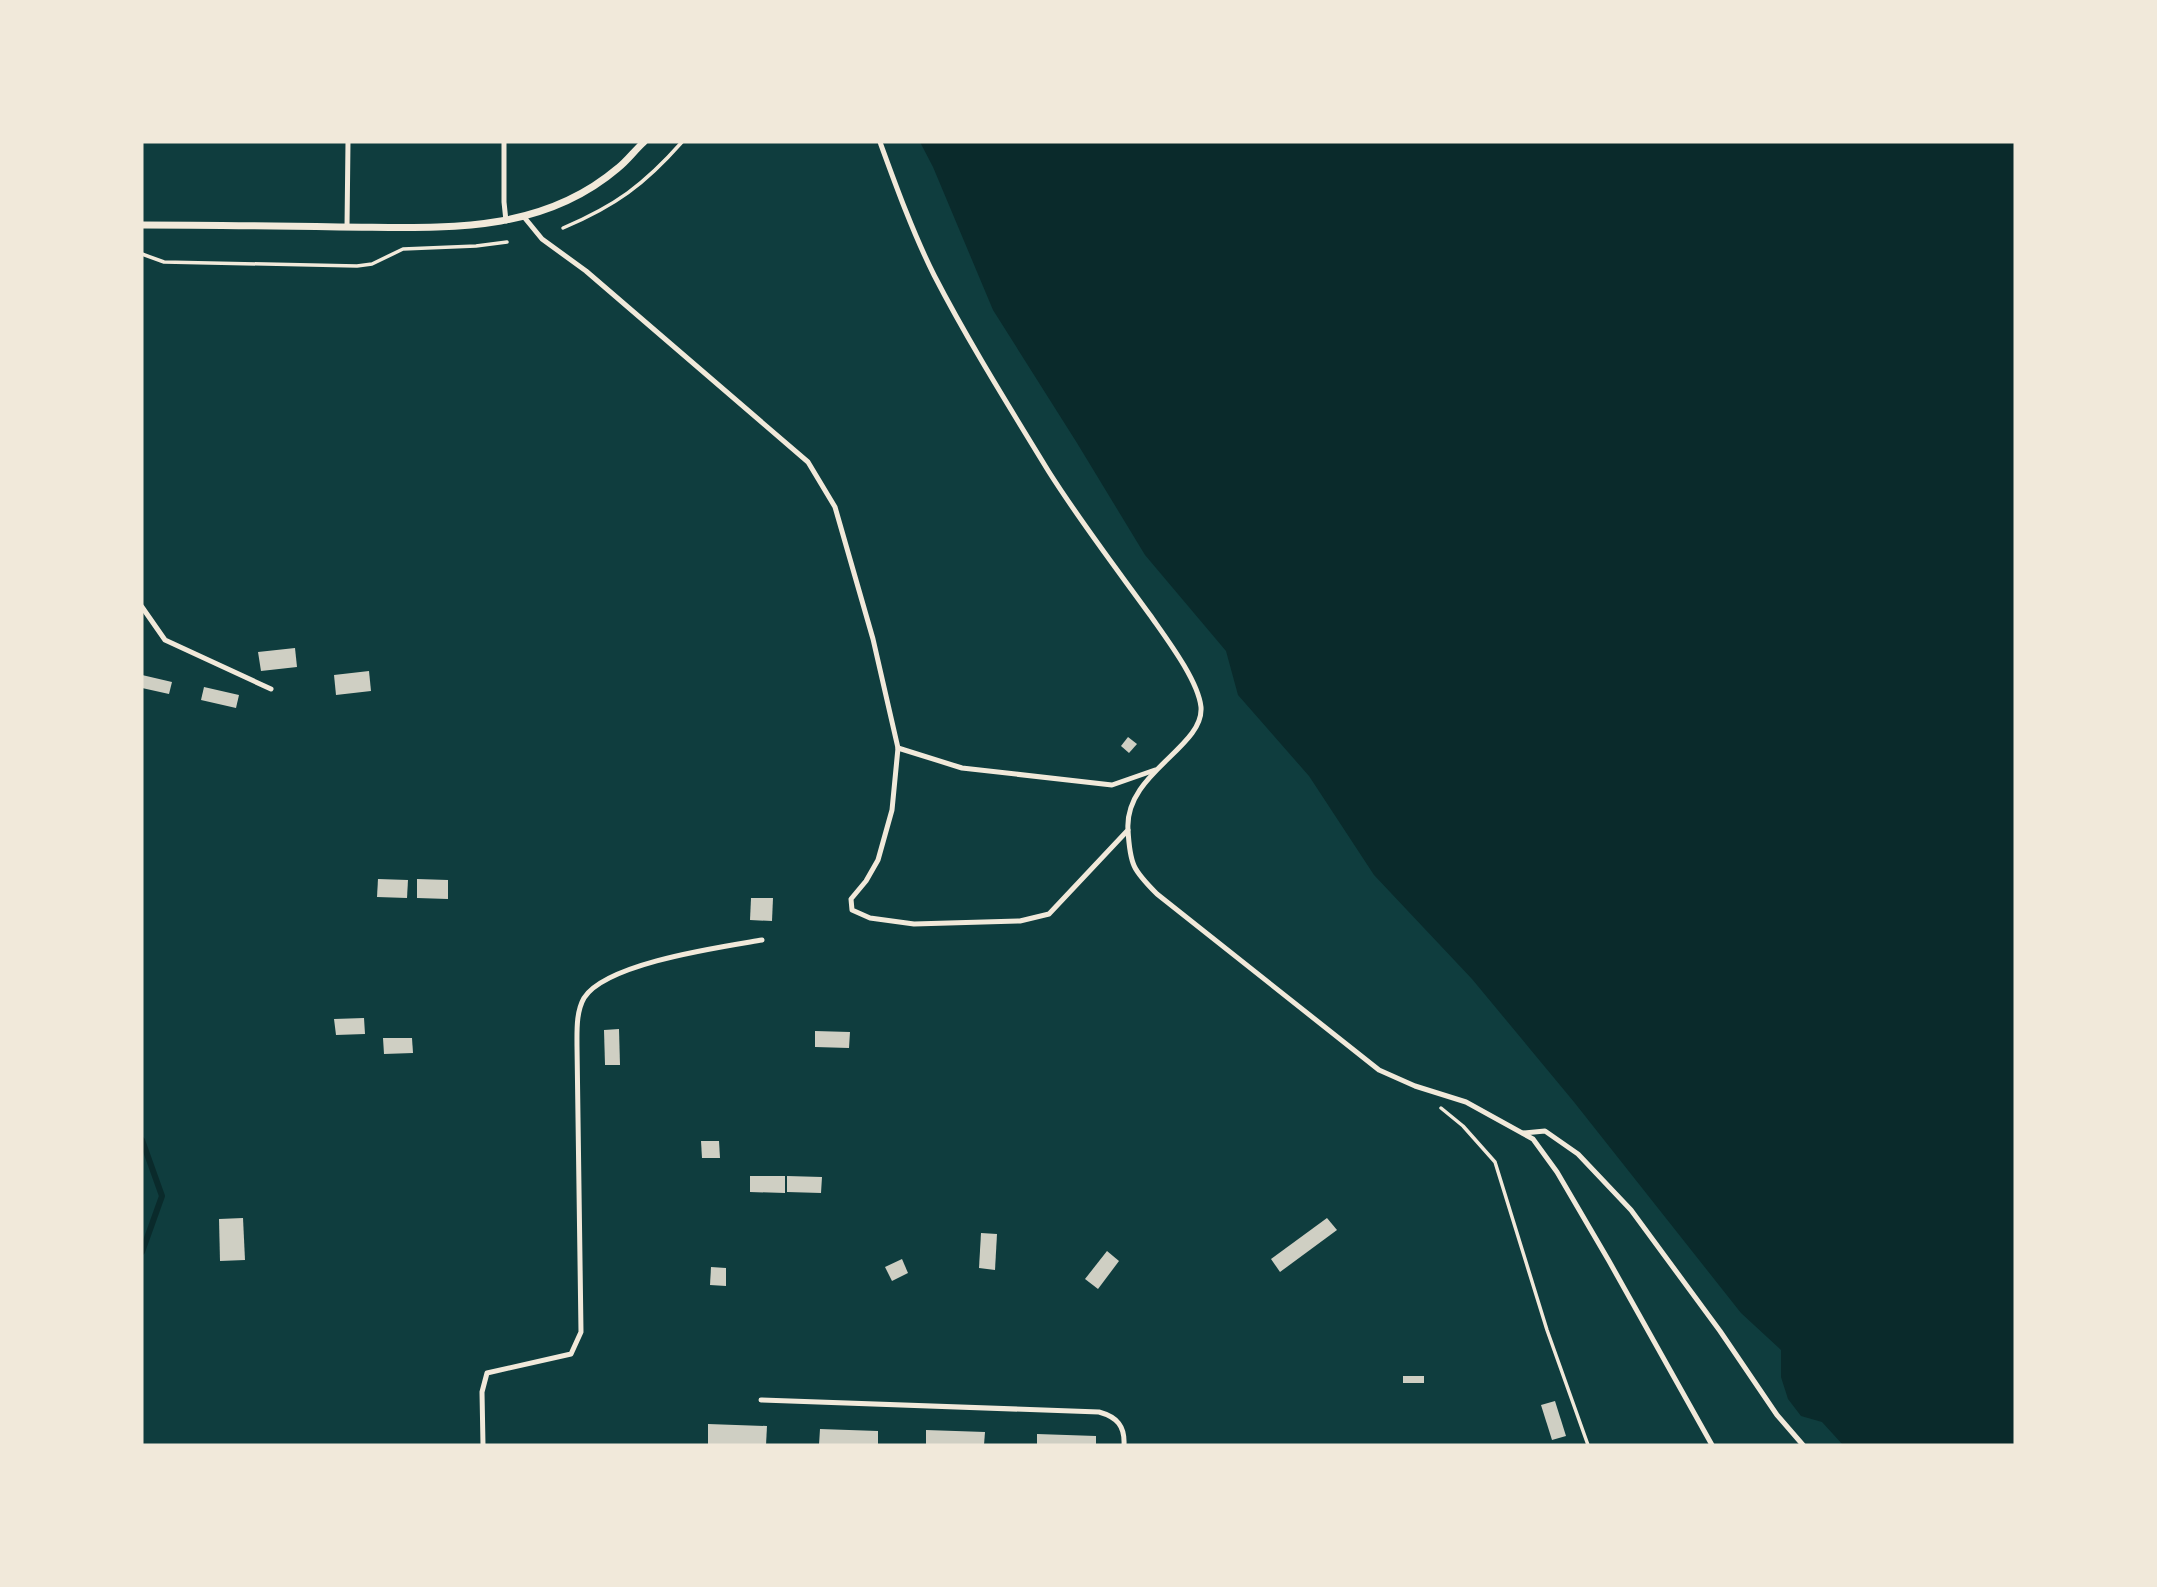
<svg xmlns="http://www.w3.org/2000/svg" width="2157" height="1587" viewBox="0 0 2157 1587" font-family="'Alegreya Sans',sans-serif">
<rect width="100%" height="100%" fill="#0f3d3e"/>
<polygon fill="#0a2a2b" points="920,142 2015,142 2015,1445 1843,1445 1822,1422 1801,1416 1788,1399 1781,1377 1781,1350 1741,1313 1574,1102 1472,979 1374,875 1309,776 1238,695 1226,651 1145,555 1077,443 993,310 933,167"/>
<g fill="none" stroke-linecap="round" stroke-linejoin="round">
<polyline stroke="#0a2a2b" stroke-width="6" points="142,1140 162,1196 142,1252"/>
</g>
<g fill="#cfcfc3">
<polygon points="295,648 297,667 261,671 258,652"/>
<polygon points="369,671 371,691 336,695 334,675"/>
<polygon points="142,675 172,682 169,694 142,688"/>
<polygon points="204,687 239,695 236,708 201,700"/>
<polygon points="1128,737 1137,744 1129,753 1121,746"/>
<polygon points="378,879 408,880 407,898 377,897"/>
<polygon points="417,879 448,880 448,899 417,898"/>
<polygon points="751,898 773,898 772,921 750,920"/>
<polygon points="364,1018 365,1034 336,1035 334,1019"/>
<polygon points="619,1029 620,1065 605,1065 604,1030"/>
<polygon points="815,1031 850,1032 849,1048 815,1047"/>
<polygon points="383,1038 412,1038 413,1053 384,1054"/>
<polygon points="701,1141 719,1141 720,1158 702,1158"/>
<polygon points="750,1176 785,1176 785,1193 750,1192"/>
<polygon points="787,1176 822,1177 821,1193 787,1192"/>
<polygon points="243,1218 245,1260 220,1261 219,1219"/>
<polygon points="1327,1218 1337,1230 1280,1272 1271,1259"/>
<polygon points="981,1233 997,1234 995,1270 979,1268"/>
<polygon points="1107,1251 1119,1261 1098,1289 1085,1279"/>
<polygon points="902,1259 908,1273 892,1281 885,1267"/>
<polygon points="711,1267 726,1268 726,1286 710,1285"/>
<rect x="1403" y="1376" width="21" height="7"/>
<polygon points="1555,1401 1566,1436 1552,1440 1541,1405"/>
<polygon points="708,1424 767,1426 766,1445 708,1445"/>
<polygon points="820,1429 878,1431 878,1445 819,1445"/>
<polygon points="926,1430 985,1432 984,1445 926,1445"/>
<polygon points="1037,1434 1096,1436 1096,1445 1037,1445"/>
</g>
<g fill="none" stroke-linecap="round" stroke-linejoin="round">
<g stroke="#f1e9da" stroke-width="3.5">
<path d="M563,228C615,206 644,185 682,142"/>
<polyline points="142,254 164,262 357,266 372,264 403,249 476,246 507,242"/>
<polyline points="1441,1108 1463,1126 1495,1162 1547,1330 1588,1445"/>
</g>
<g stroke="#f1e9da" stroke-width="5">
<polyline points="504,142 504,202 506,221"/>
<path d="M524,217L542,239L586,271L808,462L835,507L873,639L898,748L892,810L878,860L866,881L851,899L852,910L870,918L914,924L1020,921L1049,914L1128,830C1124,773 1204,748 1201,707C1198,680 1166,638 1150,615C1116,568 1080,521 1049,472C1010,408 968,341 934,275C913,233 896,186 880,142"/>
<polyline points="347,227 348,142"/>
<polyline points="142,607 165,640 271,689"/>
<polyline points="898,748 962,768 1112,785 1155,770"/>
<path d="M1128,830C1130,865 1133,870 1157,894L1379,1070L1415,1086L1466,1102L1533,1139L1557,1172L1609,1261L1712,1445"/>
<polyline points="1523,1133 1545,1131 1578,1154 1631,1210 1720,1331 1777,1415 1803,1445"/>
<path d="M761,1400L1099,1412C1117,1417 1125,1426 1124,1445"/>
<path d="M483,1445L482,1392L487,1373L571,1354L581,1332L577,1046C577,1031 576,1012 584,998C606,963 721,947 762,940"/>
</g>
<path stroke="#f1e9da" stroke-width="7" d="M142,225C207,225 273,226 339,227C437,227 537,237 618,168C627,161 635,150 644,142"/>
</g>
<rect width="2157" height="1587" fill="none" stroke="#f1e9da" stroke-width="287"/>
</svg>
